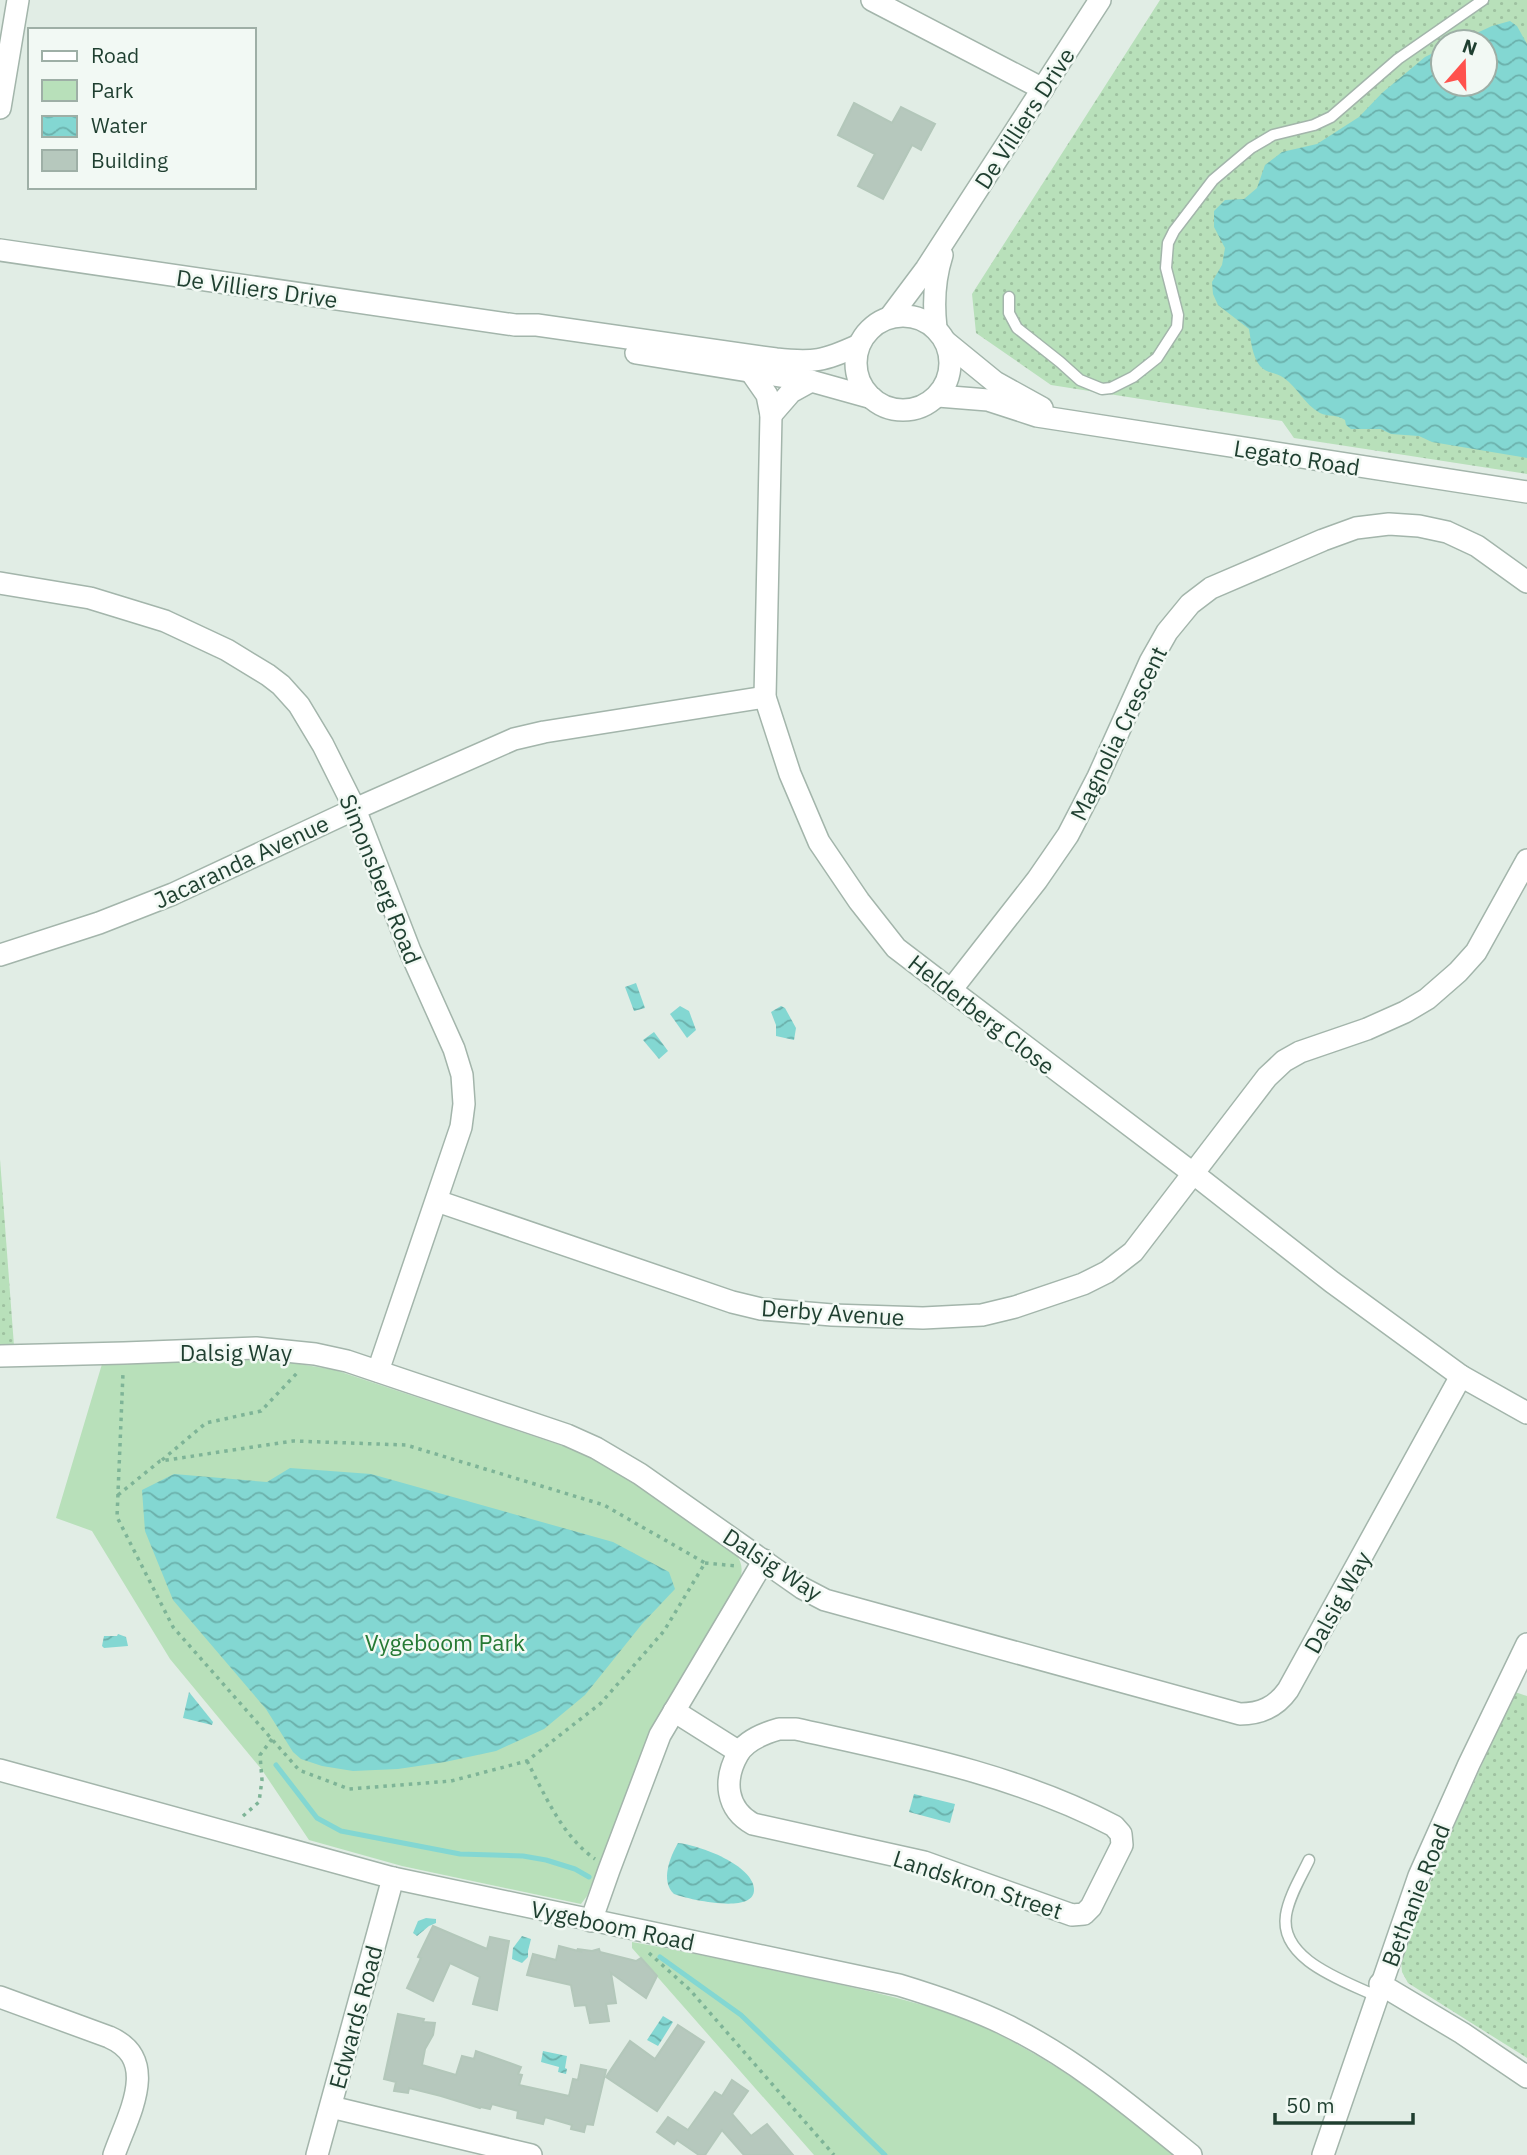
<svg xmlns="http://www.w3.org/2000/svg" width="1527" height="2155" viewBox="0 0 1527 2155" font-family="'IBM Plex Sans',sans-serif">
<defs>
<pattern id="grass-dots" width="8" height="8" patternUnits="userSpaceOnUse" patternTransform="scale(1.75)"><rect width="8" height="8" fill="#b8e0ba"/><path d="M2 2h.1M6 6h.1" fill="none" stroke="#9ec1a0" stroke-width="1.8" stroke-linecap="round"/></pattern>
<pattern id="water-waves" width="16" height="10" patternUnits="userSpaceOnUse" patternTransform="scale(1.75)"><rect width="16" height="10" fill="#83d7d2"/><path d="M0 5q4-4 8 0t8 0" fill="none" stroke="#6bb0ab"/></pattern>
</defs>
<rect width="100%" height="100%" fill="#e1ede5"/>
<g fill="url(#grass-dots)" fill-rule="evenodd">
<path d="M1160,0H1527V474L1294,438L1282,421L1051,385L976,333L972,294ZM1443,42H1485V84H1443Z"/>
<polygon points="0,1159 14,1346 0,1346"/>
<polygon points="1515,1692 1527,1696 1527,2058 1408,1983 1402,1972 1401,1960 1439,1859"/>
</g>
<g fill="#b8e0ba">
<path d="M256,1360L282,1361L335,1370L575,1450L622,1472L736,1554C742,1563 743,1569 740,1580L687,1668L653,1729L587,1896L581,1904L402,1866L309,1840L262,1770L170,1659L92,1531L56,1518L102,1364Z"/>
<path d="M632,1942C695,1953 757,1967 819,1980C877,1993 938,2005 992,2031C1059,2064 1118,2108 1176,2155H814L632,1948Z"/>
</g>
<g fill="url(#water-waves)">
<path d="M1510,21L1517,26L1527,44V458L1432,442L1419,436L1391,434L1381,429H1351L1346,425L1345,420C1337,414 1328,417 1320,413C1304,404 1298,388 1284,378C1277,372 1267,374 1260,366C1252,356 1251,341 1249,329L1218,305L1213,294L1212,282L1222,265L1225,248L1214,227V211L1225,200L1244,199L1257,188L1265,165L1282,152L1317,144L1359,117L1382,93L1425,57L1443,48V84H1485V42H1457L1492,26Z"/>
<polygon points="636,983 645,1008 634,1011 625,987"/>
<polygon points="680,1006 689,1011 696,1030 687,1038 670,1014"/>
<polygon points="781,1006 785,1008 796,1028 794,1040 776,1036 776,1025 771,1012"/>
<polygon points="654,1032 668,1051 659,1059 643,1040"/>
<polygon points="290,1468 371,1474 613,1542 669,1572 675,1589 642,1624 585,1695 544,1729 496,1751 445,1762 398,1769 353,1771 322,1766 301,1759 293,1752 266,1709 173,1600 145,1531 142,1490 174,1474 267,1482"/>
<polygon points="118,1634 126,1637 128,1646 104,1648 102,1646 104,1636 117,1636"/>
<polygon points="189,1692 213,1722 212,1725 183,1718"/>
<polygon points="914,1794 955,1804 950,1823 909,1812"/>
<path d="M678,1843C699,1845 754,1865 754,1890C754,1915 687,1899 674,1894C660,1881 670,1857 678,1843Z"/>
<polygon points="426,1918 436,1919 436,1923 429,1926 417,1936 413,1933 418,1921"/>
<polygon points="522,1936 531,1939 528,1951 528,1957 522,1963 512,1959 513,1948"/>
<polygon points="663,2016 673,2022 658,2046 647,2040"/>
<polygon points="543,2051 567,2056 565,2068 567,2069 566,2074 558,2072 559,2067 541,2062"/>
</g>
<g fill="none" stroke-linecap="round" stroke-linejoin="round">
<g stroke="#83d7d2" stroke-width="5">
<polyline points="276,1765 317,1818 341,1831 460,1854 523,1856 546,1860 575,1869 589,1877"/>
<polyline points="660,1957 741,2015 885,2155"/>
</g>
</g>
<g fill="#b6c8bd" stroke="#b3c7ba" stroke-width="2">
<polygon points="854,103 892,123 901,107 935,124 921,150 912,145 883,199 858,186 875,154 838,135"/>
<polygon points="433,1926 487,1949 490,1937 509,1941 497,2010 473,2004 480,1977 450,1963 433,2001 407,1988 421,1958 418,1957"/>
<polygon points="559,1946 582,1952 577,1949 592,1951 599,1949 600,1952 636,1961 641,1958 657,1976 646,1998 611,1973 616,2003 606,2004 609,2021 590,2023 586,2005 575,2006 571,1985 527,1975 533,1954 556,1960"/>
<polygon points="398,2014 424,2019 423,2022 435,2023 433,2035 425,2049 422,2065 456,2075 462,2056 474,2059 476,2051 521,2067 518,2074 522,2075 519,2085 569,2096 573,2079 578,2080 581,2065 606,2070 593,2125 586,2124 584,2132 571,2129 572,2125 545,2117 543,2124 517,2118 518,2111 492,2104 490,2109 481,2107 480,2108 441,2096 409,2088 408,2093 394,2091 396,2082 384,2079"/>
<polygon points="678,2025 704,2042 657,2111 606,2077 630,2041 655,2059"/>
<polygon points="732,2080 748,2091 732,2114 751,2136 767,2124 793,2155 744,2155 722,2130 705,2155 699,2155 677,2140 674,2144 657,2132 668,2117 688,2130 715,2092 722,2096"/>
</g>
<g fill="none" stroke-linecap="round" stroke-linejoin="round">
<defs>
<g id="service">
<polyline points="1009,297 1009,313 1017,328 1060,362 1080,380 1102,389 1111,388 1133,377 1157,358 1177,327 1178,315 1166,268 1168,243 1174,231 1213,180 1251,148 1273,135 1314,125 1331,117 1398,59 1483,0"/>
<path d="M1309,1860C1301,1877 1289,1896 1286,1915C1279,1960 1345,1981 1376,1996"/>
</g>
<g id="minor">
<polyline points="872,0 1043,89"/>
<polyline points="0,108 18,0"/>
<polyline points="751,372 767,395 771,415 765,697 790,774 819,842 859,901 896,948 951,990 1194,1174 1332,1282 1461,1376 1527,1413"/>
<polyline points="771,415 791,392 811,381"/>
<polyline points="0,583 90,598 165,621 227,650 268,675 281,685 299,705 323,745 355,809 410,951 454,1049 462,1075 464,1104 461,1127 378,1371"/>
<polyline points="0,955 99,923 173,894 355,809 514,739 544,732 765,697"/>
<polyline points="951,990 1037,880 1068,835 1098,777 1150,662 1167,632 1190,604 1211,588 1323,540 1356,528 1389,524 1419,526 1447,532 1477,546 1527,582"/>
<polyline points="437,1201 732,1302 761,1309 832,1315 923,1318 982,1315 1015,1307 1083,1284 1107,1272 1133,1252 1267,1077 1284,1061 1300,1052 1367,1029 1405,1012 1427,999 1458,972 1476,952 1527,860"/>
<path d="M0,1356L124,1353L256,1348L315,1354L347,1361L567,1435L596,1448L640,1474L802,1588L825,1600L1240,1714C1261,1714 1276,1707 1288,1690L1461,1376"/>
<polyline points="674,1711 739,1752"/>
<path d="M779,1729H796C904,1753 1015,1774 1114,1826L1121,1834L1122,1845L1091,1907L1084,1914L1072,1915L924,1862L753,1824C726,1809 723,1780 738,1754C746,1740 765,1733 779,1729Z"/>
<polyline points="591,1921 609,1870 660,1735 764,1560"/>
<polyline points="1380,1984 1462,2033 1527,2077"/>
<path d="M0,1997L109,2037C162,2060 127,2117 114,2155"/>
<polyline points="331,2107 531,2155"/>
<polyline points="317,2155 393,1878"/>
<polyline points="1323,2155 1419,1876 1469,1764 1527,1644"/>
</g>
<g id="tertiary">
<path d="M0,250L515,325H537L776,359C814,363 824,361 859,345"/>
<circle cx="903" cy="363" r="47"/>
<polyline points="890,317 926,269 1100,0"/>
<path d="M936,328C933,302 934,280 942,255"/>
<polyline points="946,342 995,382 1042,408"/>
<polyline points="636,353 811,381 872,398"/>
<polyline points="938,396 988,400 1037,416 1527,492"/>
<path d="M0,1770L393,1878L899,1985C935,1996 972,2008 1006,2025C1074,2058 1132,2107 1191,2155"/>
</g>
</defs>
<use href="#service" stroke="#a3b5ab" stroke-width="13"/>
<use href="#minor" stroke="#a3b5ab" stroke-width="24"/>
<use href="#tertiary" stroke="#a3b5ab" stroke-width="24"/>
<g stroke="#7eb497" stroke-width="3.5" stroke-dasharray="3.5 5" stroke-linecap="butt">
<polyline points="162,1460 206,1423 261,1411 298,1372"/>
<polyline points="118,1495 160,1461 293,1441 406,1445 604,1505 705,1563 664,1631 601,1703 527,1761 451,1781 349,1789 299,1770 173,1627 117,1517 123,1373"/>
<polyline points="705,1563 737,1566"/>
<path d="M527,1761C545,1795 562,1836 595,1859"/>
<polyline points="243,1816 259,1802 262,1780 260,1755 272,1739"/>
<polyline points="649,1953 690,1990 834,2155"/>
</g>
<use href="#service" stroke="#fff" stroke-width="10"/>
<use href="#minor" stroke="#fff" stroke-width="21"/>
<use href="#tertiary" stroke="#fff" stroke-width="21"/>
</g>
<g text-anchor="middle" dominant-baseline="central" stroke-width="5" stroke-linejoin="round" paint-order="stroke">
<g font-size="23" fill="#1f3f30" stroke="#f2f9f4">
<text transform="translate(1024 118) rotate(-57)">De Villiers Drive</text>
<text transform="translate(257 288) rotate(8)">De Villiers Drive</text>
<text transform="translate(1297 457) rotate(9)">Legato Road</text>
<text transform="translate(1118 733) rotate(-64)">Magnolia Crescent</text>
<text transform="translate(241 861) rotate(-25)">Jacaranda Avenue</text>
<text transform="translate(381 879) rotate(68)">Simonsberg Road</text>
<text transform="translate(982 1014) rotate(38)">Helderberg Close</text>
<text transform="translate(833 1312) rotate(4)">Derby Avenue</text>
<text x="236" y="1352">Dalsig Way</text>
<text transform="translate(773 1564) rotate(33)">Dalsig Way</text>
<text transform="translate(1337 1602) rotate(-61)">Dalsig Way</text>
<text transform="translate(978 1884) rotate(18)">Landskron Street</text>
<text transform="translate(1415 1895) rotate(-69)">Bethanie Road</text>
<text transform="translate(613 1925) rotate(12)">Vygeboom Road</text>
<text transform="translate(355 2017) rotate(-75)">Edwards Road</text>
</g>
<g font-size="23" fill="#267a34" stroke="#f2f9f4">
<text x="445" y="1642">Vygeboom Park</text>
</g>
</g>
<rect x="28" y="28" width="228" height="161" fill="#f2f9f4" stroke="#9eafa6" stroke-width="2"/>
<rect x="42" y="51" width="35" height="10" fill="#ffffff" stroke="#9eafa6" stroke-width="2"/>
<text x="91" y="63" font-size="21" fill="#1f3f30">Road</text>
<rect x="42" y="80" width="35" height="21" fill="#b8e0ba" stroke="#9eafa6" stroke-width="2"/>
<text x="91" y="98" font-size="21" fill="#1f3f30">Park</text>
<rect x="42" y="116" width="35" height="21" fill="url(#water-waves)" stroke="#9eafa6" stroke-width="2"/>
<text x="91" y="133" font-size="21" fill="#1f3f30">Water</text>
<rect x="42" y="150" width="35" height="21" fill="#b6c8bd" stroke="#9eafa6" stroke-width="2"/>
<text x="91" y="168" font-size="21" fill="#1f3f30">Building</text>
<g transform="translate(1464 63) rotate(20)"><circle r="33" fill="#f2f9f4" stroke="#9eafa6" stroke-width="2"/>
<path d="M0-5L12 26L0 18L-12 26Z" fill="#ff524d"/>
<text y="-10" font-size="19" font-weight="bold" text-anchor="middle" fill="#1f3f30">N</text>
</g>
<path d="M1275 2113v10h138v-10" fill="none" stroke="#1f3f30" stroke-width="3.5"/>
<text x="1286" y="2113" font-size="21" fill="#1f3f30" stroke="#f2f9f4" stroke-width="5" paint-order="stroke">50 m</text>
</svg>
